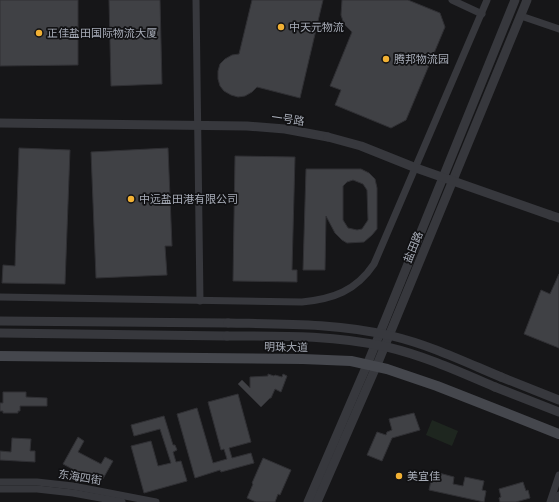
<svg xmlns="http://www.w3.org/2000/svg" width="559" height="502" viewBox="0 0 559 502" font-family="Helvetica,'Noto Sans SC',sans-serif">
<rect width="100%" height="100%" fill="#161618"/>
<polygon fill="#1e261f" points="432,420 458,431 452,446 426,435"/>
<g fill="#404145" stroke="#303034" fill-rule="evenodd">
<polygon points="0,0 78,0 78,65 0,66"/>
<polygon points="109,0 160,0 162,84 111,86"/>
<polygon points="252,0 323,0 300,98 257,87 252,92 245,96 238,97 231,95 224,91 220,86 218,79 218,71 220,64 225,59 232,55 239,54"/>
<polygon points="342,0 408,0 440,13 445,27 406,120 391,128 335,105 341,90 330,86 352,32 344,24 341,15"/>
<polygon points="19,148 70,150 65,284 2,283 3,265 15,266"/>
<polygon points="168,148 172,246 165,246 167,275 96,278 91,152"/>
<polygon points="235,156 295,157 292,270 297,270 297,282 233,281"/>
<path d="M306,169H361L369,173L375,179L377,188V229L372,235L364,242L347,243L342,240L335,233L326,216L325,270H303ZM353,180L363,184L367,190L368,220L362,229L357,230L348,228L343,220V186L347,182Z"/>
<polygon points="559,274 559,348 524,334 541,290 550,294"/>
<polygon points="268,374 274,376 275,375 282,377 283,374 287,376 281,392 275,389 271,398 270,398 261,407 238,384 242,380 250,388 250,377 268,376"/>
<polygon points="3,392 26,392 26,397 47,398 47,406 20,406 20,411 18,411 18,413 3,413 3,411 0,411 0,403 3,403"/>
<polygon points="238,394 251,442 229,448 232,458 251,453 254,463 221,472 220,470 195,478 177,414 197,408 213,463 227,459 224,449 221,450 208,402"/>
<polygon points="414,413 420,430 392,438 382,461 367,455 377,432 386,435 387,432 392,430 389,419"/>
<polygon points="164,416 173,445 175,445 177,450 173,452 176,462 181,461 187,481 144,493 131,446 151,441 158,466 171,463 160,429 134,436 131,425"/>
<polygon points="78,437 84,441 78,452 101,464 105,457 113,461 100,484 63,464"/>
<polygon points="12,438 31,439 30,451 35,451 35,462 0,460 0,451 11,452"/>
<polygon points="263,458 291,470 280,495 278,494 275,502 256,502 247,498 253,484 252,483"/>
<polygon points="439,473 454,477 453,484 463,486 465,477 484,481 482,490 486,491 484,502 429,490 431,481 437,482"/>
<polygon points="523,482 526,491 528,490 530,498 516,502 500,502 499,498 501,497 499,489"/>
</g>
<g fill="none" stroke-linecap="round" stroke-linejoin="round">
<g stroke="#37383d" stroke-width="7">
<polyline points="196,0 200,301"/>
<polyline points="452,0 482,14"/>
<polyline points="521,16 559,29"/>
<path d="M0,297L302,302C333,299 356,291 374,264L487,0"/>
<polyline points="0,482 37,482 73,486 156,502"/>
<polyline points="0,489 37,489 73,493 122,502"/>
<polyline points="550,502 559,475"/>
<polyline points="557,502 559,495"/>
</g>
<g stroke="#37383d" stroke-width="9">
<polyline points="0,123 247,126 285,129 328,137"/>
<polyline points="550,215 559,218"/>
<polyline points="0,321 228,323"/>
<polyline points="0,333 227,336"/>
<polyline points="501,377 559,400"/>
<polyline points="495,387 559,412"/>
<polyline points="308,502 367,365 515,0"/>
<polyline points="317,502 379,360 527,0"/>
</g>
<polyline stroke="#45474d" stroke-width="10" points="0,356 303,359 351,361 387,369 437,386 559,434"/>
<g stroke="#37383d" stroke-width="9">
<polyline points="328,137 361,146 416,168 550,215"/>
<path d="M228,323C283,324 339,323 392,336C430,345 465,362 501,377"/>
<path d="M227,336C281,336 334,335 387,347C425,356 460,372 495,387"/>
</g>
</g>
<g fill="#f2b134" stroke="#111113" stroke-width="1.5">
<circle cx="281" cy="27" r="4"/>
<circle cx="39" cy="33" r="4"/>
<circle cx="386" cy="59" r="4"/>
<circle cx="131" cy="199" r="4"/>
<circle cx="399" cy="476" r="4"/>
</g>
<g text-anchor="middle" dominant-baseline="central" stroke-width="3.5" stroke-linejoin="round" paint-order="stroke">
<g font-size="11" fill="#a8adb8" stroke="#111113" text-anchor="start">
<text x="289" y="27">中天元物流</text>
<text x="47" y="33">正佳盐田国际物流大厦</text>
<text x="394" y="59">腾邦物流园</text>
<text x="139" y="199">中远盐田港有限公司</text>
<text x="407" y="476">美宜佳</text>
</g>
<g font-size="11" fill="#a8adb8" stroke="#111113">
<text transform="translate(288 119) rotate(8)">一号路</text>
<text transform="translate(413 247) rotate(-68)">盐田路</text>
<text transform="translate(286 347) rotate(1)">明珠大道</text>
<text transform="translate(80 477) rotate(9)">东海四街</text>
</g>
</g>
</svg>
